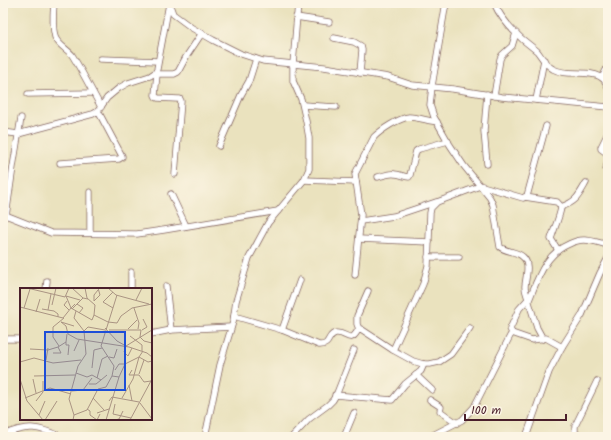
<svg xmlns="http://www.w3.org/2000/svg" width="611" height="440" viewBox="0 0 611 440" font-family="Kalam,sans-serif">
<rect width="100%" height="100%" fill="#fcf5e5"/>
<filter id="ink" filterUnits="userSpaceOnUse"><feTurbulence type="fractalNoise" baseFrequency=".025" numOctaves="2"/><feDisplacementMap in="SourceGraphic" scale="8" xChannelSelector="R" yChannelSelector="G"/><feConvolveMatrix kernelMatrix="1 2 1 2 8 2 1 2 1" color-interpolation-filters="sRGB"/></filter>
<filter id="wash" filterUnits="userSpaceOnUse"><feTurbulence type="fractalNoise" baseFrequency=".012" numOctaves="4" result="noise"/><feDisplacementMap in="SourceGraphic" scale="16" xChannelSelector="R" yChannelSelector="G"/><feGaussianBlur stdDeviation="0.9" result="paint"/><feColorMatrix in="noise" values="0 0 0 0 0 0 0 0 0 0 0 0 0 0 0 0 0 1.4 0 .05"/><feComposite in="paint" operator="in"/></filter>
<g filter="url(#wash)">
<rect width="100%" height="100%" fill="#eae2be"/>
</g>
<g filter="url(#ink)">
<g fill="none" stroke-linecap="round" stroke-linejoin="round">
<defs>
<g id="street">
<path d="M54,3C53,14 52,26 55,37C58,45 67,49 72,55C82,71 92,91 101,107"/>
<polyline points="169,3 173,14 192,28 213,40 241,54 263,61 324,67 388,77 412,85 453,89 502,97 608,107"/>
<path d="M448,3L445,8L432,86L430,105L434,117L450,145L464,166L490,198L493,205L500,247C506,252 517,251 523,257C531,264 525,279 525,287C525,291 527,295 528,299L519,309L510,329L512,333"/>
<path d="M494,3C500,17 511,29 522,39C527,43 532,47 537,51C542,57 545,65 553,69C567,77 587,69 601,77C605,79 606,83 608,87"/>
<polyline points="296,17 329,22"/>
<polyline points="334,38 354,42 361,46 362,50 360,73"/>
<polyline points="101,59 158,61"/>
<polyline points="154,74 174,74 178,72 186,57 202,33"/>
<polyline points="157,74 155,95 156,97 158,98 178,99 180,99 181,101 175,174"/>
<polyline points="602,78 608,66"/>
<polyline points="28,94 93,93"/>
<polyline points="494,96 500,59 502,55 512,46 516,33"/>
<polyline points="536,100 544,60"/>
<polyline points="303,105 336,107"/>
<polyline points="3,132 18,134 93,114 98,111 107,98 119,88 128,83 150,76 156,72 157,69 169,4"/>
<polyline points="608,133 601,147 601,149 608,154"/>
<polyline points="219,146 241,95 249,81 256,59"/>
<polyline points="608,161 606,169 608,171"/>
<polyline points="60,163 119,159 122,157 122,156 98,111"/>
<polyline points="487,164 484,131 487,94"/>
<path d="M378,177C383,176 389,173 395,174C400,174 404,177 409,177L410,175L416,151L419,149L448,141"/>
<polyline points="304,180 356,182"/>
<polyline points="479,185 523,198 527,196 546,126"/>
<polyline points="171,194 186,226"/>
<path d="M525,197L557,202C559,204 560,205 561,207C561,213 553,232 551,239L558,250"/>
<path d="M561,207C576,202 578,197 586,183"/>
<polyline points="3,214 51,233 137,234 164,230 278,211"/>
<polyline points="6,216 13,167 21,118"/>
<polyline points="361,221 394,216 436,202"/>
<polyline points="90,233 90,192"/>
<polyline points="359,239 429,242"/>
<polyline points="606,245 608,223"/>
<polyline points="428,257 459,257"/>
<polyline points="131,272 131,289"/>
<path d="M355,275L361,215L355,174L374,137C381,130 399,118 409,117C418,117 428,121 437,122"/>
<polyline points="166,286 171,330"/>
<polyline points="46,289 47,281"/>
<polyline points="528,299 537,328 543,339"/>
<path d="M529,300C538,278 545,254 569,244C573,242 579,240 584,240C592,240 600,243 608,245"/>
<path d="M234,316L282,330L319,345C331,346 327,334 336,333C347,332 350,345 358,330L361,329L393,350L413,361L423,364H430L439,362L451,354L470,328"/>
<polyline points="359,329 357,324 357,316 368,291"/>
<polyline points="282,330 300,280"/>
<polyline points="151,334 171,330 231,327"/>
<polyline points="3,339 21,339"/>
<polyline points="393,350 423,284 428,266 430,213 431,208 437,202 480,186"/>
<polyline points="416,375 432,390"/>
<polyline points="335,395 392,400 405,384 421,371 424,364"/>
<polyline points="430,400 441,407 440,411 457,423"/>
<path d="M3,435C29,424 38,427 63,437"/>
<polyline points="205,437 220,365 233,322 236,301 249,258 268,223 304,180 309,169 309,138 306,121 301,99 293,81 293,64 298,3"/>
<polyline points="292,437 309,419 328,405 333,400 337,393 354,350"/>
<polyline points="344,437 354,413"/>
<polyline points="429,437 462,420 474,407 510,336 512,333 532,340 546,338 562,347 582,315 600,273 608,258"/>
<polyline points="526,437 549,372 562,347"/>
<polyline points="576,437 575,434 575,426 597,381"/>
<polyline points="576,437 578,435 580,435 586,437"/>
</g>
</defs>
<use href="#street" stroke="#82635e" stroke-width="7"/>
<use href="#street" stroke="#fff" stroke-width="5.5"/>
</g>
</g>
<g transform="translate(20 288)">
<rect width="132" height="132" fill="#eae2be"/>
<path fill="none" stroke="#aa9483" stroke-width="1" d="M7,0L45,9L49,0M52,0L63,10L68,11M65,0L67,10L75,17L74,27M88,0L96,7L129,16M93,4L83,14L93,20M46,8L51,20L55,16M46,8L60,12M116,12L122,0M47,13L44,17L49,22M74,13L80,7L78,0M74,13V7L78,2M57,16L63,20L59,25M32,17L36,0M0,19L43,30L51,20L72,32L74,27L88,34L97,35L101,28L112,20L132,16M4,20L10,1M114,20L119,35L118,41M22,21L34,23L38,26V29M52,21L63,10M28,22L31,6M16,24L20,11M41,34L46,38L48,46L57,51L109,59L127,65L132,69M41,34L54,38M85,40L97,53L106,58M108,41L117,32M89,42H121L120,49L124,53L132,55M122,42L127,39L123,31M64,43L68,39L85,42M110,48L122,57V63M46,54V57H49L48,67M39,58L33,49V39L44,30M106,58L132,42M106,58L104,64L108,68L112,60M10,61L28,62L38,59L46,54L47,46M54,63L59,52M33,65H41L38,59M89,69L94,70L97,61M26,72L28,60M0,74L14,70L33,75L61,72M72,80L74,62L82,60M95,82L99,76H105M112,82L109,87H119L124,94L131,93M56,85L67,89L72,87L81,92L87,87M119,86L124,72M14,88L55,87M92,88L94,78L81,58L97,7M77,90L82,71L88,68M0,91L7,113L23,132M13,91L16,105M69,96H76L81,92M109,97L112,113M52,103L63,102L72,90M5,110L30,100L51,106M73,110L84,122M102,110L113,91L119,69L128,74L132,73M16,113L23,104V93M89,113L92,109L119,114M120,115L132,131M95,116L93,126L111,130M67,121L70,123V127L77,132L80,126M77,125L89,121M19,127L25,113M54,127L67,122L78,101L86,99L92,88L99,89L105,76L119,69L123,63M25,132L37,113M53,132L54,127L49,111L58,78L66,66L64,43L54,30L56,23M86,132L99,89M95,132L99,131L103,123M110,132L132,91"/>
<path fill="#1d4ed8" fill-opacity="0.15" stroke="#1d4ed8" stroke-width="2" d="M25,44H105V102H25Z"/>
<rect width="132" height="132" fill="none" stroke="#4a1f2b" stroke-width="2"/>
</g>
<rect width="611" height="440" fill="none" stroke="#fcf5e5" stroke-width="16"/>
<path d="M465 414v6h101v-6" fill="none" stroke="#4a1f2b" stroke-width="2"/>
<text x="471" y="414" font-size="12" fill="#4a1f2b" stroke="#fcf5e5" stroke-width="3" paint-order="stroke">100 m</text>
</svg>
